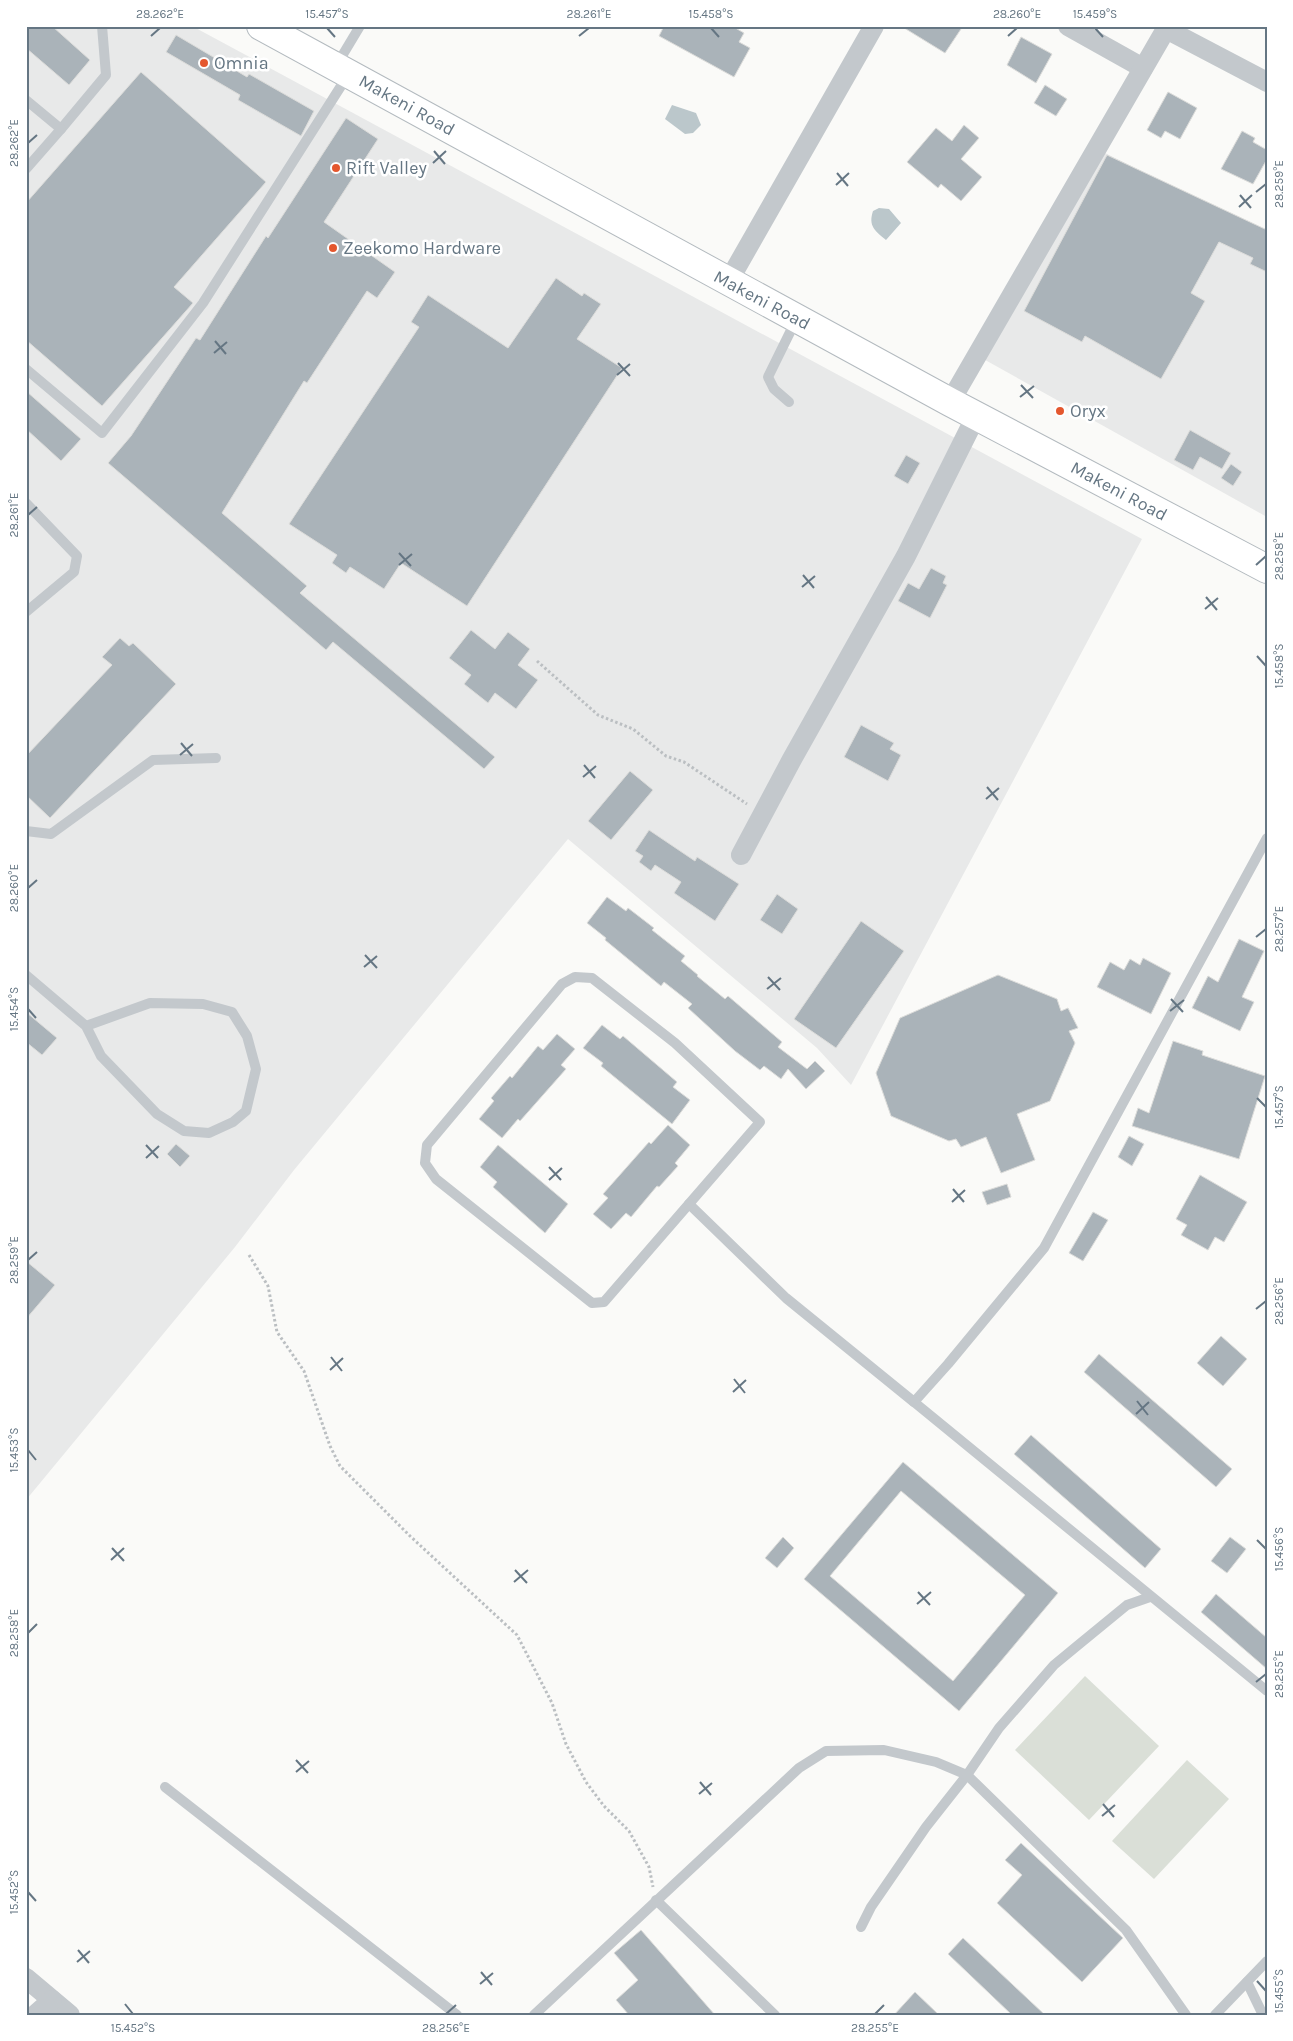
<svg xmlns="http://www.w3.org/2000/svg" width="1293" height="2041" viewBox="0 0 1293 2041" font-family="Karla,sans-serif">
<rect width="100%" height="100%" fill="#fafaf8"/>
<g fill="#e8e9e9">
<polygon points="26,26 192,26 1142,539 851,1085 817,1048 568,839 294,1170 235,1247 26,1500"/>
<polygon points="1101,151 1267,234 1267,517 978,356"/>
</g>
<g fill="#dadfd7">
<polygon points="1085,1676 1159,1746 1089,1820 1015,1750"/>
<polygon points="1187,1760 1229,1799 1154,1879 1112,1841"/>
</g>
<g fill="#bbc7cb">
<polygon points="672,105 696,113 701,125 693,133 685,134 665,119"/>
<path d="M879,208L889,209L901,223L886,240C875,231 868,226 873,211Z"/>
</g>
<g fill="#aab3b9" stroke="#dcdcda" fill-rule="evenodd">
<polygon points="26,26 52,26 90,60 69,85 26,48"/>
<polygon points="664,26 732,26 744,33 739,42 750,48 734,77 659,36"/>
<polygon points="901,26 963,26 945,53"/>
<polygon points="176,35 247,77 249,74 314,111 301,136 238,100 240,95 166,52"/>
<polygon points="1021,37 1052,54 1036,83 1007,65"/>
<polygon points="141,72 266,182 174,287 193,303 102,406 26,340 26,203"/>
<polygon points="1045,85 1067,99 1056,116 1034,103"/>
<polygon points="1168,92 1197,108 1180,139 1165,131 1161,138 1147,130"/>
<polygon points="346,118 378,139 324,222 395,272 377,298 367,291 307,383 304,381 222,513 307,586 300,593 495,757 484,769 333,642 326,650 108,463 131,436 196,338 200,340 266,236 268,238"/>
<polygon points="964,125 979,138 961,159 982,177 961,201 941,184 938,188 907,162 936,128 952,141"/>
<polygon points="1242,131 1255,138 1253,142 1267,150 1267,159 1253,184 1221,169"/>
<polygon points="1107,155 1267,230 1267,272 1250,264 1253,258 1219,242 1191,293 1205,301 1161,379 1085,336 1082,342 1024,311"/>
<polygon points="556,278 582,296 584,293 601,304 577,339 622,368 467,606 401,563 384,589 350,567 346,573 332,563 337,555 289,524 419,327 411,322 428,295 508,348"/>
<polygon points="26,391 81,439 61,461 26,429"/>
<polygon points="1190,430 1231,453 1222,469 1200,457 1193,470 1174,460"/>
<polygon points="906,455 920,463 908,484 894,476"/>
<polygon points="1231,464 1242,472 1233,486 1221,478"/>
<polygon points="931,568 946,576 943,583 947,585 930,618 898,601 908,583 919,589"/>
<polygon points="471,630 495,649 508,632 530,649 518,665 538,680 516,709 495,693 488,703 464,684 471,675 449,658"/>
<polygon points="120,638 129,646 133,643 176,684 50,818 26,795 26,756 112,665 102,657"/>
<polygon points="861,725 894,743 890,749 901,755 888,781 844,757"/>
<polygon points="630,771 653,790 611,840 588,821"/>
<polygon points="649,830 695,861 697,857 739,884 715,921 674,893 681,882 655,865 651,871 639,862 643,856 635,851"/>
<polygon points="777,894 798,909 782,934 760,920"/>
<polygon points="607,897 626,911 628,908 654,928 652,930 685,956 681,961 698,975 697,976 725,999 728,996 782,1042 778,1047 807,1069 815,1061 825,1071 806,1089 788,1069 781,1079 764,1066 760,1070 735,1051 688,1008 692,1004 664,982 661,986 605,940 606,938 587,923"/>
<polygon points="861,921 904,951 836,1048 794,1019"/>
<polygon points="1239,939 1264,951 1242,997 1254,1002 1240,1031 1192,1008 1208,976 1218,982"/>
<polygon points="1143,958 1171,973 1151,1014 1097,987 1110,962 1124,970 1130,959 1140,965"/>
<polygon points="998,975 1057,999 1061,1011 1068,1008 1078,1028 1069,1031 1075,1043 1050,1101 1017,1114 1035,1160 1001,1173 986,1137 961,1147 956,1139 949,1141 891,1116 876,1073 900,1018"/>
<polygon points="26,1012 57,1038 42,1055 26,1042"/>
<polygon points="602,1025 620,1039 623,1036 677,1082 673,1087 690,1100 672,1124 601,1066 603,1063 583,1048"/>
<polygon points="557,1034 575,1049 561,1065 566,1069 520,1121 518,1119 502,1138 479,1119 494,1101 491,1098 510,1076 512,1078 538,1046 543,1050"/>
<polygon points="1173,1041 1203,1051 1202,1055 1265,1076 1239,1159 1132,1126 1138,1108 1149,1113"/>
<polygon points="668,1125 690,1145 675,1163 678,1166 659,1187 657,1186 631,1217 626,1213 611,1229 593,1214 608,1198 603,1194 649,1142 651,1144"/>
<polygon points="1129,1136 1144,1144 1132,1166 1118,1157"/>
<polygon points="176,1144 190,1156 180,1167 167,1154"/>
<polygon points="498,1145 568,1204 545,1233 493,1187 497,1182 480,1167"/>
<polygon points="1200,1175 1247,1202 1224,1242 1215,1237 1208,1250 1181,1235 1187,1225 1176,1219"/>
<polygon points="1007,1184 1011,1197 987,1205 982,1192"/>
<polygon points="1093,1212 1108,1220 1083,1261 1069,1253"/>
<polygon points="26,1261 55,1285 26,1319"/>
<polygon points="1221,1336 1247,1359 1223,1386 1197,1363"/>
<polygon points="1099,1354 1232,1469 1216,1487 1084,1372"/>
<polygon points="1031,1435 1161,1549 1145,1568 1014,1454"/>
<path d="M903,1462L1058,1593L959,1711L804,1579ZM901,1491L1025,1595L953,1681L830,1576Z"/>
<polygon points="783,1537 794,1548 777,1568 765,1558"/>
<polygon points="1230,1537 1246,1549 1227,1573 1211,1561"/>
<polygon points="1216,1594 1267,1638 1267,1669 1201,1612"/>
<polygon points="1021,1843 1123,1938 1082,1982 997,1903 1022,1875 1005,1860"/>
<polygon points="641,1930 715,2015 629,2015 616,2000 638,1980 614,1953"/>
<polygon points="963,1938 1045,2015 1012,2015 948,1954"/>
<polygon points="915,1992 939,2015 894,2015"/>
</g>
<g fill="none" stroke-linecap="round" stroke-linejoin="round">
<defs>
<polyline id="secondary" points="261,26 950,402 1267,569"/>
</defs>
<use href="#secondary" stroke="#b3babf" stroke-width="30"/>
<g stroke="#bbbfc2" stroke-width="3" stroke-dasharray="2.5 2.5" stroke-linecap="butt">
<polyline points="537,661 598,715 633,729 666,756 684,762 747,804"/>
<polyline points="249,1255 268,1286 277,1332 304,1371 330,1446 340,1466 410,1536 517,1635 552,1703 566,1744 586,1782 604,1806 629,1831 649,1867 653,1887"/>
</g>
<g stroke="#c3c8cc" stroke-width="10">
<polyline points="336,66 360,26"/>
<polyline points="26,100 61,129 106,75 102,26"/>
<polyline points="26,169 61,129"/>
<polyline points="26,369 102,433 203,303 348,75"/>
<polyline points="789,402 774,389 768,377 796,320"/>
<polyline points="26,503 77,556 74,572 26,612"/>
<polyline points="26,831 51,834 153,760 216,758"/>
<polyline points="26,975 86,1026 101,1056 157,1114 184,1131 209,1133 233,1122 246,1111 256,1069 247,1036 232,1012 203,1004 150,1003 86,1026"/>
<polygon points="575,977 592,978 675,1043 760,1122 604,1302 592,1303 436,1179 425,1163 427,1145 562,984"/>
<polyline points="689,1204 786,1298 914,1402 948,1364 1044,1248 1267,838"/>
<polyline points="914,1402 1267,1691"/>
<polyline points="165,1787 457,2015"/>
<polyline points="656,1900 775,2015"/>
<polyline points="861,1927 871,1907 926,1827 967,1775 999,1728 1054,1665 1077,1646 1127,1605 1150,1597"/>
<polyline points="1247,1982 1263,2015"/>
<polyline points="534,2015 799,1768 826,1751 884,1750 936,1762 967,1775 1126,1930 1186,2015"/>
<polyline points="1215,2015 1267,1961"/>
</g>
<g stroke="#c3c8cc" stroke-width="20">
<polyline points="1068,26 1143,68"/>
<polyline points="728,282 874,26"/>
<polyline points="950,402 1166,29 1267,82"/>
<polyline points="741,855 791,761 906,556 976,416"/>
<polyline points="26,1978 70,2015"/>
<polyline points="35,2015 52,2000"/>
</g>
<use href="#secondary" stroke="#fff" stroke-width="28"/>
</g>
<path fill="none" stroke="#657683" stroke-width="2" d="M327,28L335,37M711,28L719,37M1095,28L1103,37M151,36L160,28M579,36L589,28M1008,36L1017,28M28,143L37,135M434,151L445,164M433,163L446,151M837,173L848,186M836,185L849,173M1256,192L1266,184M1240,195L1251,208M1239,207L1252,195M215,341L226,354M214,353L227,342M618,363L630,376M617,375L630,364M1021,385L1033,398M1020,397L1034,386M28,515L37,507M399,553L411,566M399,565L412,554M1256,565L1266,556M803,575L814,588M802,587L815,576M1206,597L1217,610M1205,609L1218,598M1257,656L1266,666M181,743L192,756M180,755L193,744M584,765L595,778M583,777L596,766M987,787L998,800M986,799L999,788M28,888L37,880M1256,937L1266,929M365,955L377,968M364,967L377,956M768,977L780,990M767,989L781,978M1171,999L1183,1012M28,1009L36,1018M1170,1011L1184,1000M1257,1098L1266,1107M146,1145L158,1158M146,1158L159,1146M549,1167L561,1180M549,1180L562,1168M953,1189L964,1202M952,1202L965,1190M28,1260L37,1252M1256,1309L1266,1301M331,1357L342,1371M330,1370L343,1358M734,1379L745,1393M733,1392L746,1380M1137,1401L1148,1415M1136,1414L1149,1402M28,1450L36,1460M1257,1540L1266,1549M112,1548L124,1561M111,1560L124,1548M515,1570L527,1583M514,1582L528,1570M918,1592L930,1605M917,1604L931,1592M28,1633L37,1624M1256,1682L1266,1674M296,1760L308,1773M296,1772L309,1761M700,1782L711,1795M699,1794L712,1783M1103,1804L1114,1817M1102,1816L1115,1805M28,1892L36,1901M78,1950L89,1963M77,1962L90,1951M481,1972L492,1985M1257,1981L1266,1991M480,1984L493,1973M125,2004L133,2014M446,2014L456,2005M875,2014L884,2005"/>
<g fill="#e4572e" stroke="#fff" stroke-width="2">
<circle cx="204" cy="63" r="5"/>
<circle cx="336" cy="168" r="5"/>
<circle cx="333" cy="248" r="5"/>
<circle cx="1060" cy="411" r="5"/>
</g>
<g text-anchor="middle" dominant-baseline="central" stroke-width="5" stroke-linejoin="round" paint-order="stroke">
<g font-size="18" fill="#657683" stroke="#fff" text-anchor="start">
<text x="214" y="63">Omnia</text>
<text x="346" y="168">Rift Valley</text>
<text x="343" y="248">Zeekomo Hardware</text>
<text x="1070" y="411">Oryx</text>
</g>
<g font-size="18" fill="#657683" stroke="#fff">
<text transform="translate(407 105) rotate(29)">Makeni Road</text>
<text transform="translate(762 300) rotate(28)">Makeni Road</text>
<text transform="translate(1119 491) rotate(28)">Makeni Road</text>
</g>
</g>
<rect width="1293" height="2041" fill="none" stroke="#ffffff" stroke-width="55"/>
<rect x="28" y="28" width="1238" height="1986" fill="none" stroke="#657683" stroke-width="2"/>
<g font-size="12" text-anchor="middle" fill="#657683">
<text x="160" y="18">28.262°E</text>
<text x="327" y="18">15.457°S</text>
<text x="589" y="18">28.261°E</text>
<text x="711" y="18">15.458°S</text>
<text x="1017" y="18">28.260°E</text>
<text x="1095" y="18">15.459°S</text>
<text transform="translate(14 143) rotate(-90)" y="4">28.262°E</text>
<text transform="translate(1279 184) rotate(-90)" y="4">28.259°E</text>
<text transform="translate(14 515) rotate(-90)" y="4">28.261°E</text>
<text transform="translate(1279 556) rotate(-90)" y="4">28.258°E</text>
<text transform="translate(1279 666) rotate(-90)" y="4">15.458°S</text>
<text transform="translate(14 888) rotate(-90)" y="4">28.260°E</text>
<text transform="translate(1279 929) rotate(-90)" y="4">28.257°E</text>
<text transform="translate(14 1009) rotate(-90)" y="4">15.454°S</text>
<text transform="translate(1279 1107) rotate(-90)" y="4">15.457°S</text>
<text transform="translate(14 1260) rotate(-90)" y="4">28.259°E</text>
<text transform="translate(1279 1301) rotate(-90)" y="4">28.256°E</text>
<text transform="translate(14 1450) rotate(-90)" y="4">15.453°S</text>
<text transform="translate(1279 1549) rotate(-90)" y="4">15.456°S</text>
<text transform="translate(14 1633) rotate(-90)" y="4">28.258°E</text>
<text transform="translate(1279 1674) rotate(-90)" y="4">28.255°E</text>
<text transform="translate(14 1892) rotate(-90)" y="4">15.452°S</text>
<text transform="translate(1279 1991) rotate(-90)" y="4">15.455°S</text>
<text x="133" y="2032">15.452°S</text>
<text x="446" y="2032">28.256°E</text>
<text x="875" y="2032">28.255°E</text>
</g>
</svg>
